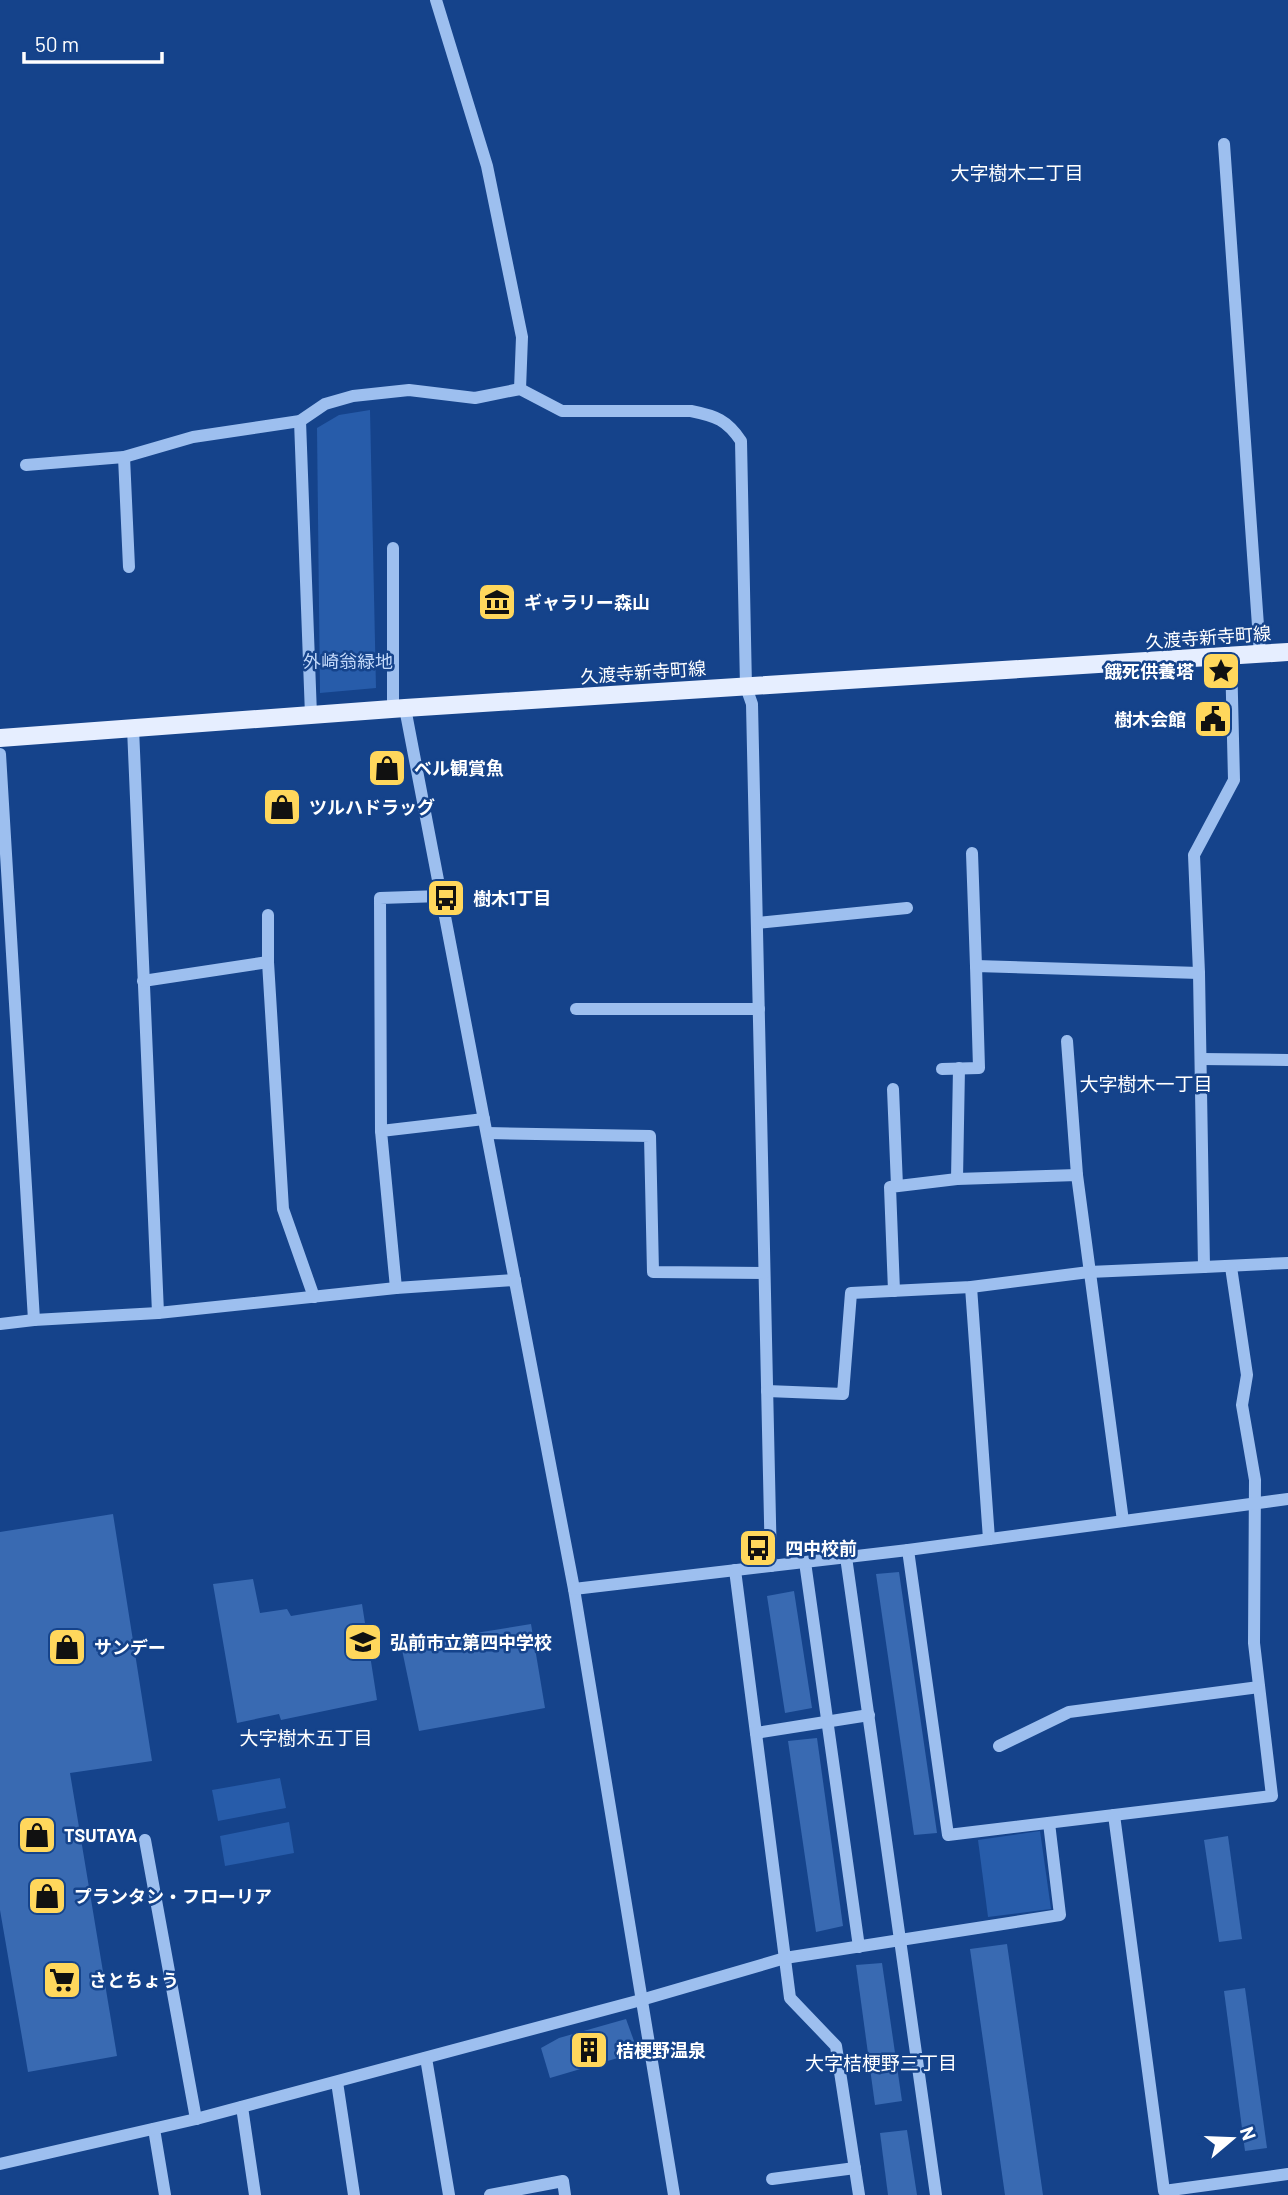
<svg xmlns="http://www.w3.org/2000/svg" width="1288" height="2195" viewBox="0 0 1288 2195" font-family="Barlow,'Noto Sans JP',sans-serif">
<rect width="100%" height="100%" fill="#15438b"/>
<g fill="#275caa">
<polygon points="370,410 376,688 320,693 317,428 339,415"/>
<polygon points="280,1778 286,1808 218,1821 212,1790"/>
<polygon points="289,1822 294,1853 225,1866 220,1836"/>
<polygon points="1040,1831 1051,1909 988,1917 978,1840"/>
</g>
<g fill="#396ab2">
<polygon points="113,1514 152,1761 70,1773 117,2056 28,2072 0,1910 0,1532"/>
<polygon points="899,1572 937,1833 914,1835 876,1574"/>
<polygon points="253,1579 260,1613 287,1609 291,1616 362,1604 377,1700 281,1720 279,1714 237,1723 213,1584"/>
<polygon points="794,1591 812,1708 785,1713 767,1596"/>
<polygon points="531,1624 545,1708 419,1731 401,1645"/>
<polygon points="817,1738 843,1926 816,1932 788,1741"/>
<polygon points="1228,1836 1242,1939 1219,1942 1204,1840"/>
<polygon points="1007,1944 1043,2195 1005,2195 970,1949"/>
<polygon points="882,1963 902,2101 875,2105 856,1965"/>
<polygon points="1245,1988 1267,2148 1245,2151 1224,1991"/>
<polygon points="626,2019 638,2052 550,2078 541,2048 559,2038"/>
<polygon points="907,2130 917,2195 888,2195 880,2133"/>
</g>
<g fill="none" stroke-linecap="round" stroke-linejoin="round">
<g stroke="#9dbfef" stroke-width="12">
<polyline points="436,0 487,166 522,337 520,389"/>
<polyline points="1224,144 1260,654"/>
<polyline points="300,421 311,715"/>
<polyline points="124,457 129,567"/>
<path d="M26,465L124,457L193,437L300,421L325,404L353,396L409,390L475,398L520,389L562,411H691C716,416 727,420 741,441L746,687L752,704L771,1566"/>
<polyline points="393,548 393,709"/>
<polyline points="1231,656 1234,780 1194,855 1199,973 1204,1267 1288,1263"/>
<polyline points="405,708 574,1589 674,2195"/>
<polyline points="133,728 158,1313"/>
<polyline points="0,754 34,1320"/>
<polyline points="972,853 976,966"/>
<polyline points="268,915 268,962 283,1209 314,1297"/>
<polyline points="757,923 907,908"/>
<polyline points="143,981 268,962"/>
<polyline points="576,1009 759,1009"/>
<polyline points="1067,1041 1077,1175"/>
<polyline points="1201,1059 1288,1060"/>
<polyline points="942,1069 979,1068 976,966 1199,973"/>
<polyline points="893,1089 897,1186"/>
<polyline points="381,1131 380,898 441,896"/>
<polyline points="487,1133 650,1136 653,1272 764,1273"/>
<polyline points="957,1179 959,1068"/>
<polyline points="971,1287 989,1539"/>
<polyline points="396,1288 381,1131 484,1119"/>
<polyline points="894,1291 890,1187 957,1179 1077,1175 1123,1521"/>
<polyline points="0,1324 34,1320 158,1313 396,1288 515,1280"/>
<polyline points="767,1391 843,1394 851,1293 971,1287 1089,1272 1204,1267"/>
<polyline points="908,1550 948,1835 1272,1796 1254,1643 1255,1480 1242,1405 1247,1375 1231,1267"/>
<polyline points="846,1557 936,2195"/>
<polyline points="805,1562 859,1947"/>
<polyline points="735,1570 790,1998 836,2046 859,2195"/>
<polyline points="574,1589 908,1550 1288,1499"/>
<polyline points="756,1733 869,1715"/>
<polyline points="999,1746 1069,1712 1259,1687"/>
<polyline points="1114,1815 1164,2191 1288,2174"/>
<polyline points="145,1840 196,2119"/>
<polyline points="426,2058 449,2195"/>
<polyline points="337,2082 354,2195"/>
<polyline points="242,2107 255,2195"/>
<polyline points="154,2129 165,2195"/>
<polyline points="0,2164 196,2119 641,2000 785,1958 1060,1915 1049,1823"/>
<polyline points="772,2179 855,2168"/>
<polyline points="490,2195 563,2181 565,2195"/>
</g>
<polyline stroke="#e6eeff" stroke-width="18" points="0,738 405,708 1288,652"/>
</g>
<defs>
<symbol id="museum-square" viewBox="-11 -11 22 22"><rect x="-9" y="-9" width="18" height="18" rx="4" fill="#ffd75c" stroke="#15438b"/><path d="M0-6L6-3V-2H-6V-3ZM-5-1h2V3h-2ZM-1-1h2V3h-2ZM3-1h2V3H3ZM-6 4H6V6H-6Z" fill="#111"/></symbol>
<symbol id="sight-square" viewBox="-11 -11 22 22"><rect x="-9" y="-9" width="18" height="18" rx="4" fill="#ffd75c" stroke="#15438b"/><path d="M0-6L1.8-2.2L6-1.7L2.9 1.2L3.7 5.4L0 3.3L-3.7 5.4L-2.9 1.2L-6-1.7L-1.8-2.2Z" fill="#111"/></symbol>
<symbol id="civic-square" viewBox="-11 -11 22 22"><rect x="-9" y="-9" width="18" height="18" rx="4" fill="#ffd75c" stroke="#15438b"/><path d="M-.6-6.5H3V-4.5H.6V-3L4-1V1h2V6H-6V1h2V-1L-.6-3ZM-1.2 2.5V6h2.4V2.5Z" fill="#111"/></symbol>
<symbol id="shop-square" viewBox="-11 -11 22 22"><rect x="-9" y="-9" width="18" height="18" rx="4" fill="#ffd75c" stroke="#15438b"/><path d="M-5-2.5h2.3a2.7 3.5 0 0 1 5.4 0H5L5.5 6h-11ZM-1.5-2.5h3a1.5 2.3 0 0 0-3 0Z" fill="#111"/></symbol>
<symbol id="bus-square" viewBox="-11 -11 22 22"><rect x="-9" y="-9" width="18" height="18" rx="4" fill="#ffd75c" stroke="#15438b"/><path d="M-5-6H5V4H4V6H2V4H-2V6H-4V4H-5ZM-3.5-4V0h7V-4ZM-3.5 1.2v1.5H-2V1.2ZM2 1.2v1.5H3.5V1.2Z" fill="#111"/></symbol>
<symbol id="school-square" viewBox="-11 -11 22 22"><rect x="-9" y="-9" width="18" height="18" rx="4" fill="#ffd75c" stroke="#15438b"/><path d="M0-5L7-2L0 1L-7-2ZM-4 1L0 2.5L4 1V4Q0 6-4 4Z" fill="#111"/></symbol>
<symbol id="supermarket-square" viewBox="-11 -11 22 22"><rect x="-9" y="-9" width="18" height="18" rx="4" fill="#ffd75c" stroke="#15438b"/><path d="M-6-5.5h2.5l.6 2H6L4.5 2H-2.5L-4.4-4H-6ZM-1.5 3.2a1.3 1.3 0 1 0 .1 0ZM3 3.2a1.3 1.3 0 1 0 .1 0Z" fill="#111"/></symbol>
<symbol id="building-square" viewBox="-11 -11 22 22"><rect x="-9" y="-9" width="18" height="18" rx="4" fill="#ffd75c" stroke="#15438b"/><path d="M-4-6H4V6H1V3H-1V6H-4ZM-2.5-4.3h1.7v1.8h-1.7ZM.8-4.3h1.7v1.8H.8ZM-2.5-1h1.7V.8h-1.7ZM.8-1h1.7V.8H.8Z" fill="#111"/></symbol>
</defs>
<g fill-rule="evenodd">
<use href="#museum-square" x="475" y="580" width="44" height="44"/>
<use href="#sight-square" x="1199" y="649" width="44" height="44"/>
<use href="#civic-square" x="1191" y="697" width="44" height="44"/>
<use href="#shop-square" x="365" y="746" width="44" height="44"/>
<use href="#shop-square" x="260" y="785" width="44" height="44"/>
<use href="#bus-square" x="424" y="876" width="44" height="44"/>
<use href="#bus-square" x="736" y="1526" width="44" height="44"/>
<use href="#school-square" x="341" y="1620" width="44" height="44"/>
<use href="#shop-square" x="45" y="1625" width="44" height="44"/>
<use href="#shop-square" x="15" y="1813" width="44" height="44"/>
<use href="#shop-square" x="25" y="1874" width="44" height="44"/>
<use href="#supermarket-square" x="40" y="1958" width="44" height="44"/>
<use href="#building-square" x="567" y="2028" width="44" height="44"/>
</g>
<g text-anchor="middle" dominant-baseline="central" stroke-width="5" stroke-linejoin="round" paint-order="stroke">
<g font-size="18" font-weight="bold" fill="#fff" stroke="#15438b" text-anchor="start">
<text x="524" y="602">ギャラリー森山</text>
<text x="1194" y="671" text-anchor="end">餓死供養塔</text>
<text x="1186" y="719" text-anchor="end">樹木会館</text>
<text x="414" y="768">ベル観賞魚</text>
<text x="309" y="807">ツルハドラッグ</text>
<text x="473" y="898">樹木1丁目</text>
<text x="785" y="1548">四中校前</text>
<text x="390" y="1642">弘前市立第四中学校</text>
<text x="94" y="1647">サンデー</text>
<text x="64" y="1835">TSUTAYA</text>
<text x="74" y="1896">プランタン・フローリア</text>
<text x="89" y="1980">さとちょう</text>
<text x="616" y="2050">桔梗野温泉</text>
</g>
<g font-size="18" fill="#fff" stroke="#15438b">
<text transform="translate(1208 637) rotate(-4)">久渡寺新寺町線</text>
<text transform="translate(643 672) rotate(-4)">久渡寺新寺町線</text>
</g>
<g font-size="18" fill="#c4dafb" stroke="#15438b">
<text x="348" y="661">外崎翁緑地</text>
</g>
<g font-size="19" fill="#fff" stroke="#15438b">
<text x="1017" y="172">大字樹木二丁目</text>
<text x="1146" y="1083">大字樹木一丁目</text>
<text x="306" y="1737">大字樹木五丁目</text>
<text x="881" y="2062">大字桔梗野三丁目</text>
</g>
</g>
<g transform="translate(1232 2139) rotate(71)" stroke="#15438b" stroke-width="5" paint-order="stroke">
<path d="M0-5L12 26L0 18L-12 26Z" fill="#ffffff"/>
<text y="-10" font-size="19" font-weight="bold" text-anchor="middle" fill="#ffffff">N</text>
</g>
<path d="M24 52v10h138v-10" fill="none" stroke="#ffffff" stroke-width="3.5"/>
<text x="35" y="52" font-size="21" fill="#ffffff" stroke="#15438b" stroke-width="5" paint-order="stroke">50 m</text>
</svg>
